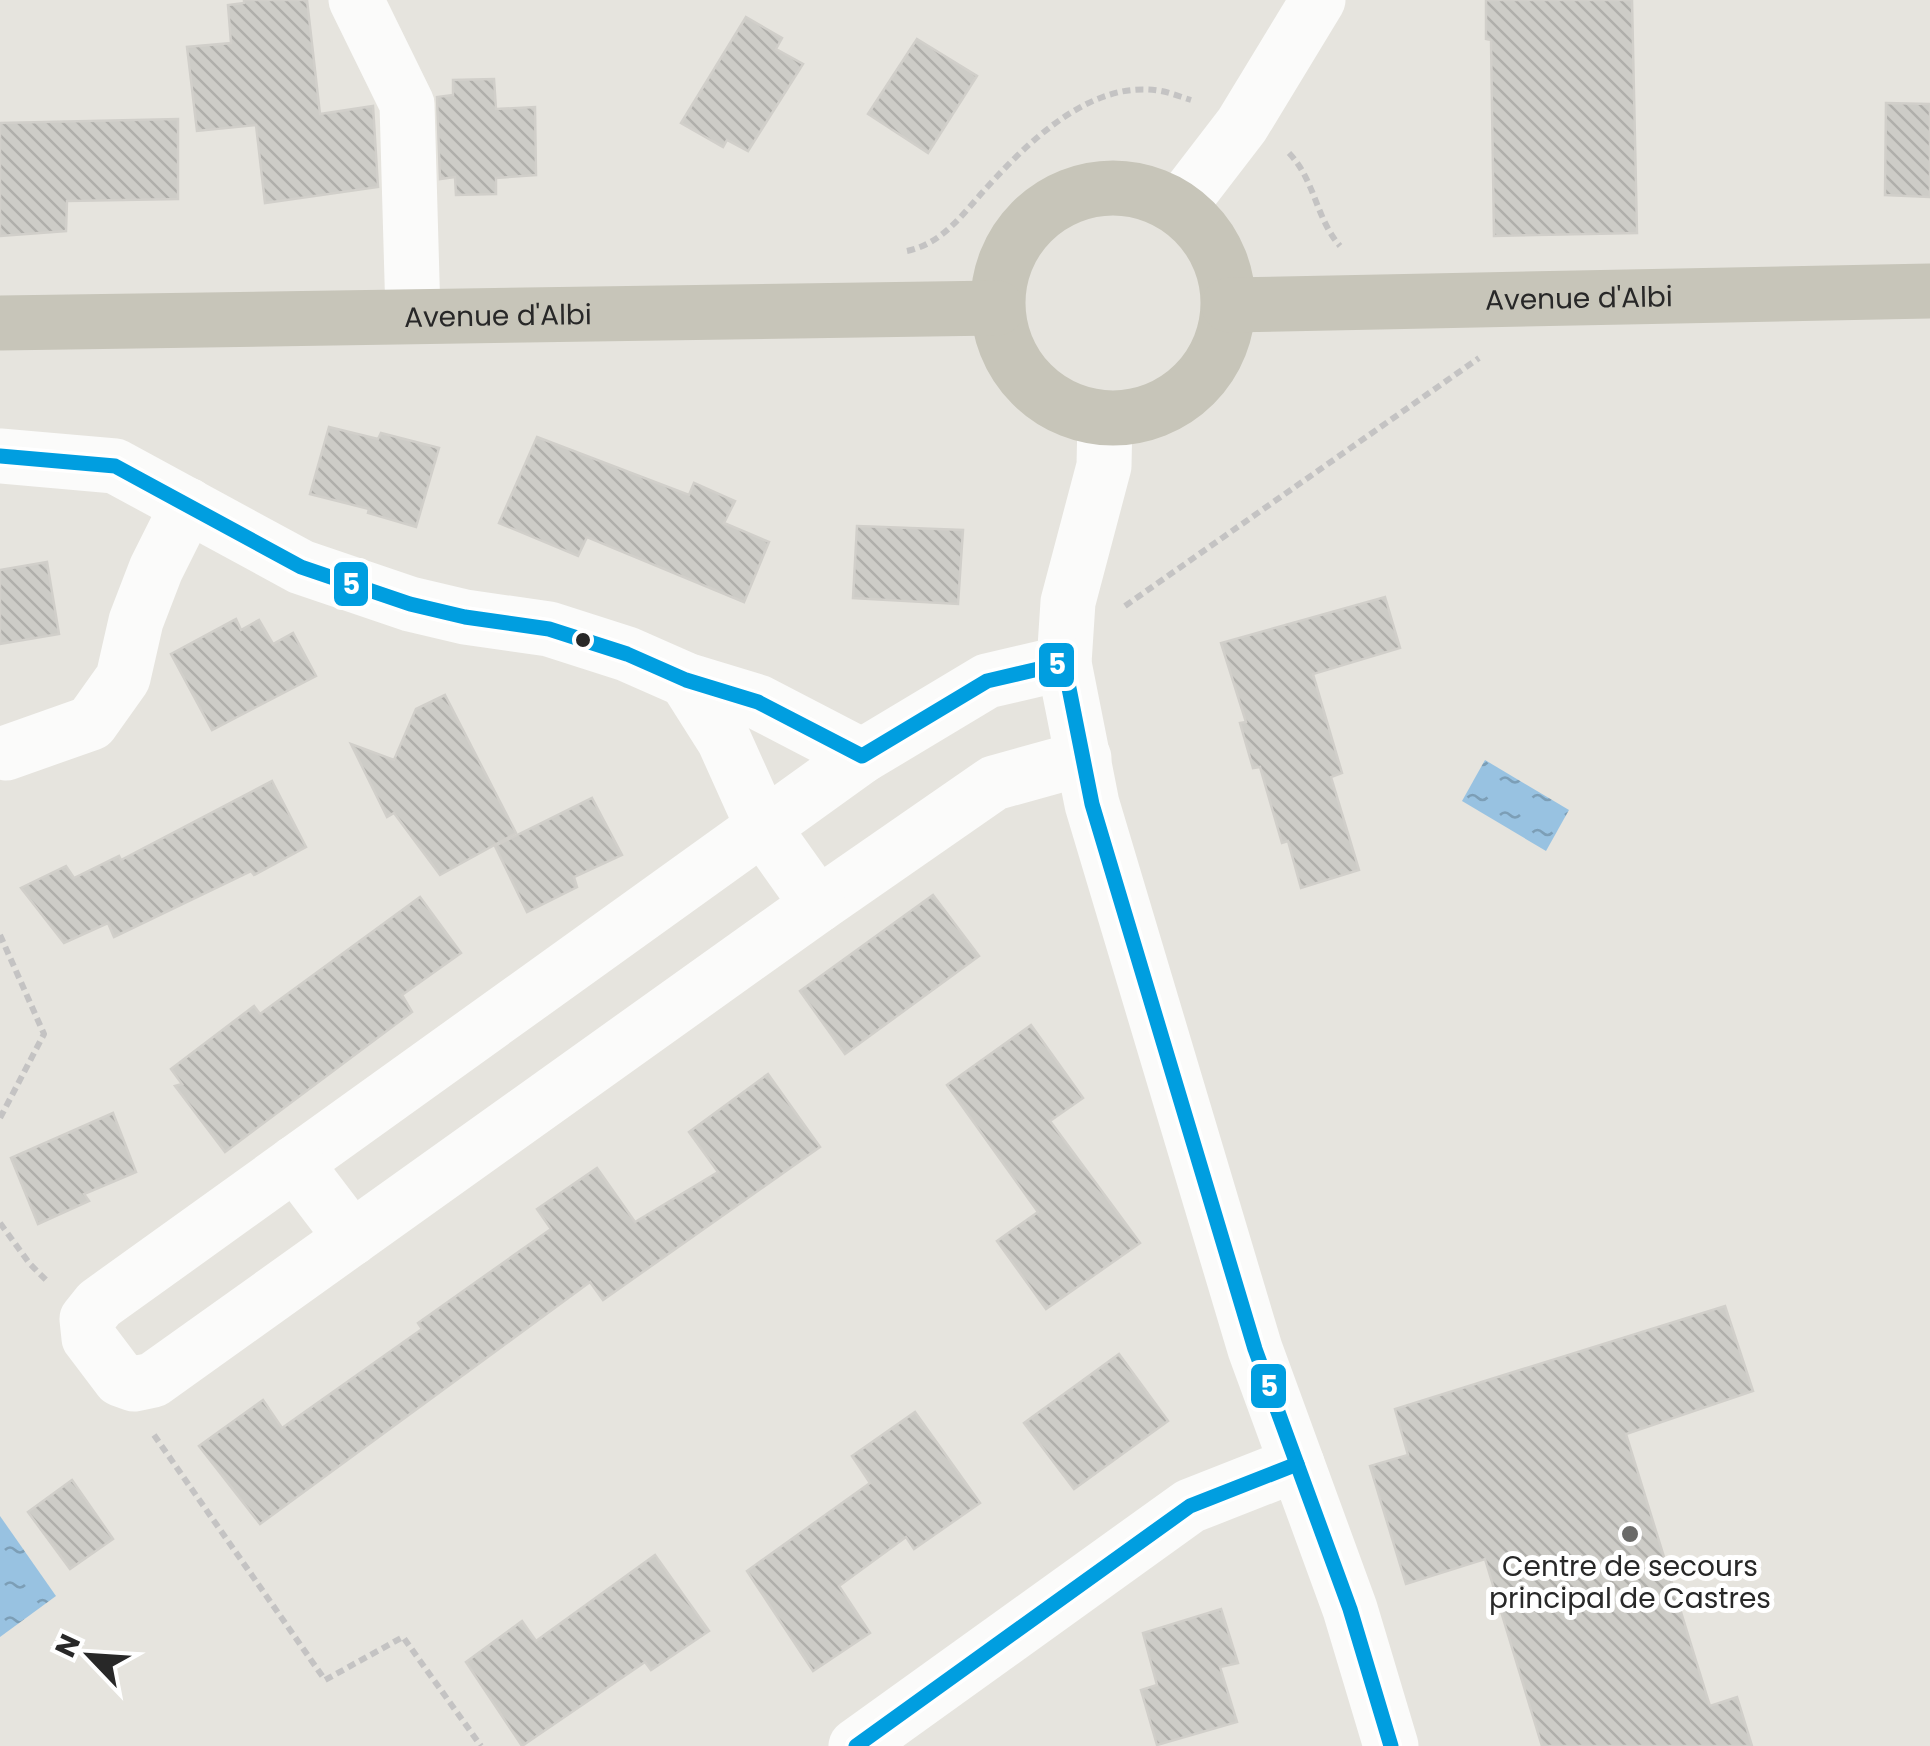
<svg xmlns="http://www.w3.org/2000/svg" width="1930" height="1746" viewBox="0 0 1930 1746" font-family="Poppins,sans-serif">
<defs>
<pattern id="water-ripples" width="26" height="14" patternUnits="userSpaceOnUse" patternTransform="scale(2.5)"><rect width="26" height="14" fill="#98c2e1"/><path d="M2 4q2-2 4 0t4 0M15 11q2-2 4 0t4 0" fill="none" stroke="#7c9eb6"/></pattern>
<pattern id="building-back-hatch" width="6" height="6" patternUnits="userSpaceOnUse" patternTransform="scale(2.5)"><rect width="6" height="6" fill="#cdccc7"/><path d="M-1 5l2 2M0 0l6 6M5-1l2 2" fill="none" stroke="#b0afab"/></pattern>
</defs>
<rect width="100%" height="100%" fill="#e6e4de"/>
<g fill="url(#water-ripples)">
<polygon points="1485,760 1569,810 1546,851 1462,801"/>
<polygon points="0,1516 56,1596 0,1637"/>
</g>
<g fill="url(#building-back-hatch)" stroke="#d1cfca" stroke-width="2.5">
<polygon points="244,0 307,0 320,114 373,106 378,187 265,203 256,125 197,131 187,47 231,43 228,5 244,3"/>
<polygon points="1486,0 1632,0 1637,233 1494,236 1491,40 1486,39"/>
<polygon points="746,17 782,38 776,49 803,64 748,151 727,140 723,147 681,123"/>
<polygon points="917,39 977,76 928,153 868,114"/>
<polygon points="494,79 496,109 535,107 536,175 496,178 496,194 456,195 455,177 440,179 437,97 453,95 453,80"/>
<polygon points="1886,103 1930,104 1930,197 1885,195"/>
<polygon points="178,119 178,199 67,201 66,231 0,236 0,123"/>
<polygon points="329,427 378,439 381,433 439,448 416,527 368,513 369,509 310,494"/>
<polygon points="537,437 689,495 694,483 735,501 724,523 769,542 744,602 587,537 578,556 499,523"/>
<polygon points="857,526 963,530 958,604 853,598"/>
<polygon points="47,562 59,634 0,644 0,570"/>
<polygon points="1385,597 1400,648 1313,674 1342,773 1331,777 1359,870 1301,888 1288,841 1282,843 1260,767 1253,768 1240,723 1246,722 1221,643"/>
<polygon points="236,619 241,630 259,620 273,644 293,633 316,676 212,730 171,654"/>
<polygon points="445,695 516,833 440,875 394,813 387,817 351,744 394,760 416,709"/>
<polygon points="272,781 306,847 254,875 251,871 114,937 108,923 64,943 21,888 66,866 74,878 119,856 121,860"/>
<polygon points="592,798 622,855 574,877 577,887 527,912 495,846"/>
<polygon points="933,895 979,956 845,1054 800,991"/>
<polygon points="420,897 461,953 402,995 412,1012 225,1152 175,1086 182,1084 171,1069 254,1006 260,1014"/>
<polygon points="1031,1025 1083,1098 1050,1121 1140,1243 1046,1309 997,1241 1038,1212 947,1085"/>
<polygon points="768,1074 820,1147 603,1300 590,1282 260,1524 199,1446 263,1400 282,1428 422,1329 418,1323 551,1229 537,1209 597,1168 635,1222 718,1172 689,1132"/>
<polygon points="113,1113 136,1172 84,1194 89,1201 38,1224 11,1158"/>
<polygon points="1725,1306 1753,1391 1626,1434 1710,1706 1737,1697 1752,1746 1542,1746 1485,1559 1406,1584 1370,1466 1408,1455 1395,1409"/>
<polygon points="1119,1354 1168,1421 1074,1489 1024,1423"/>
<polygon points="915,1412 980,1503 914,1549 906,1537 839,1586 870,1633 813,1671 747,1571 870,1483 852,1456"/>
<polygon points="72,1480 113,1539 70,1569 28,1512"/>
<polygon points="655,1555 709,1631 651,1670 645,1662 522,1746 466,1662 522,1621 536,1641"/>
<polygon points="1221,1609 1238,1663 1220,1667 1237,1722 1157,1745 1141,1690 1157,1685 1143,1633"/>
</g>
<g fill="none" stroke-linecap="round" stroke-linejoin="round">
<g stroke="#c4c3c3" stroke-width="6" stroke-dasharray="8 5" stroke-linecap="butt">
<path d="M1289,153C1315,180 1316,219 1340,246"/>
<path d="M907,251C940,244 959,219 980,195C1023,147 1089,78 1161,91C1171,93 1181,97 1191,100"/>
<polyline points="1125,606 1479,358"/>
<polyline points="0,935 44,1034 0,1118"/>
<polyline points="0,1223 30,1264 46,1280"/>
<polyline points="154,1435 325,1680 403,1637 481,1746"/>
</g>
<g stroke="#fbfbfa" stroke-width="55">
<polyline points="356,0 407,104 413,315"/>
<polyline points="1179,207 1242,125 1318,0"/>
<polyline points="1105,419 1104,466 1068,602 1064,663 1092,804 1255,1349 1350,1609 1391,1746"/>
<polyline points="0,456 115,466 301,567 410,604 465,617 549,629 627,654 686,680 758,702 862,756"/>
<polyline points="1064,663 987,681 862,756 99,1304 87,1319 89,1338 120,1379 134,1384 153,1380 818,905 994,783 1084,758"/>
<polyline points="686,680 724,740 764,829 818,905"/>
<polyline points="6,753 91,723 123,678 136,621 156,569 188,505"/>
<polyline points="295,1163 352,1238"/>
<polyline points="856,1746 1190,1506 1297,1464"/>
</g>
<g stroke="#c7c5b9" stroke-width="55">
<circle cx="1113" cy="303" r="115"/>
<path id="s1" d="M1229,305L1930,291"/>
<path id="s2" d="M0,323L997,308"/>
</g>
<defs>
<g id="bus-1">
<polyline points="0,456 115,466 301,567 410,604 465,617 549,629 627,654 686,680 758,702 862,756 987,681 1064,663 1092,804 1255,1349 1350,1609 1391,1746"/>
<polyline points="856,1746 1190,1506 1297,1464"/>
</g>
</defs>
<use href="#bus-1" stroke="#fff" stroke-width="22"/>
<use href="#bus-1" stroke="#009ee0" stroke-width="15"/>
</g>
<circle fill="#282828" stroke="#fff" stroke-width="4" cx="583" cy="640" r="9"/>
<circle fill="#6a6a68" stroke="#fff" stroke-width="4" cx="1630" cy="1534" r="10"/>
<g text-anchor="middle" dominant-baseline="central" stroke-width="10" stroke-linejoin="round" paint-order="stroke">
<g font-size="28" fill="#282828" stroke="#fff">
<text stroke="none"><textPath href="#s1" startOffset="350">Avenue d'Albi</textPath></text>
<text stroke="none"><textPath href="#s2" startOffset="498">Avenue d'Albi</textPath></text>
</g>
<g font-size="28" fill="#282828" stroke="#fff">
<text x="1630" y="1566">Centre de secours<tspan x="1630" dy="32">principal de Castres</tspan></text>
</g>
</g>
<g stroke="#fff" stroke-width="4">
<rect x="332" y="560" width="38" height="48" rx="10" fill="#009ee0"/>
<rect x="1037" y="641" width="39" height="48" rx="10" fill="#009ee0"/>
<rect x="1249" y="1362" width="39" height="48" rx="10" fill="#009ee0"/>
</g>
<g font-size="28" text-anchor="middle" font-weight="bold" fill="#fff">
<text x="351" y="594">5</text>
<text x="1057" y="674">5</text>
<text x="1269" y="1396">5</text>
</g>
<g transform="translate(90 1656) rotate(295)" stroke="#ffffff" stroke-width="8" paint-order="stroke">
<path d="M0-8L18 38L0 25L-18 38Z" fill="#282828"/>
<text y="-15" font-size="28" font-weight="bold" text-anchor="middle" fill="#282828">N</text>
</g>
</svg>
